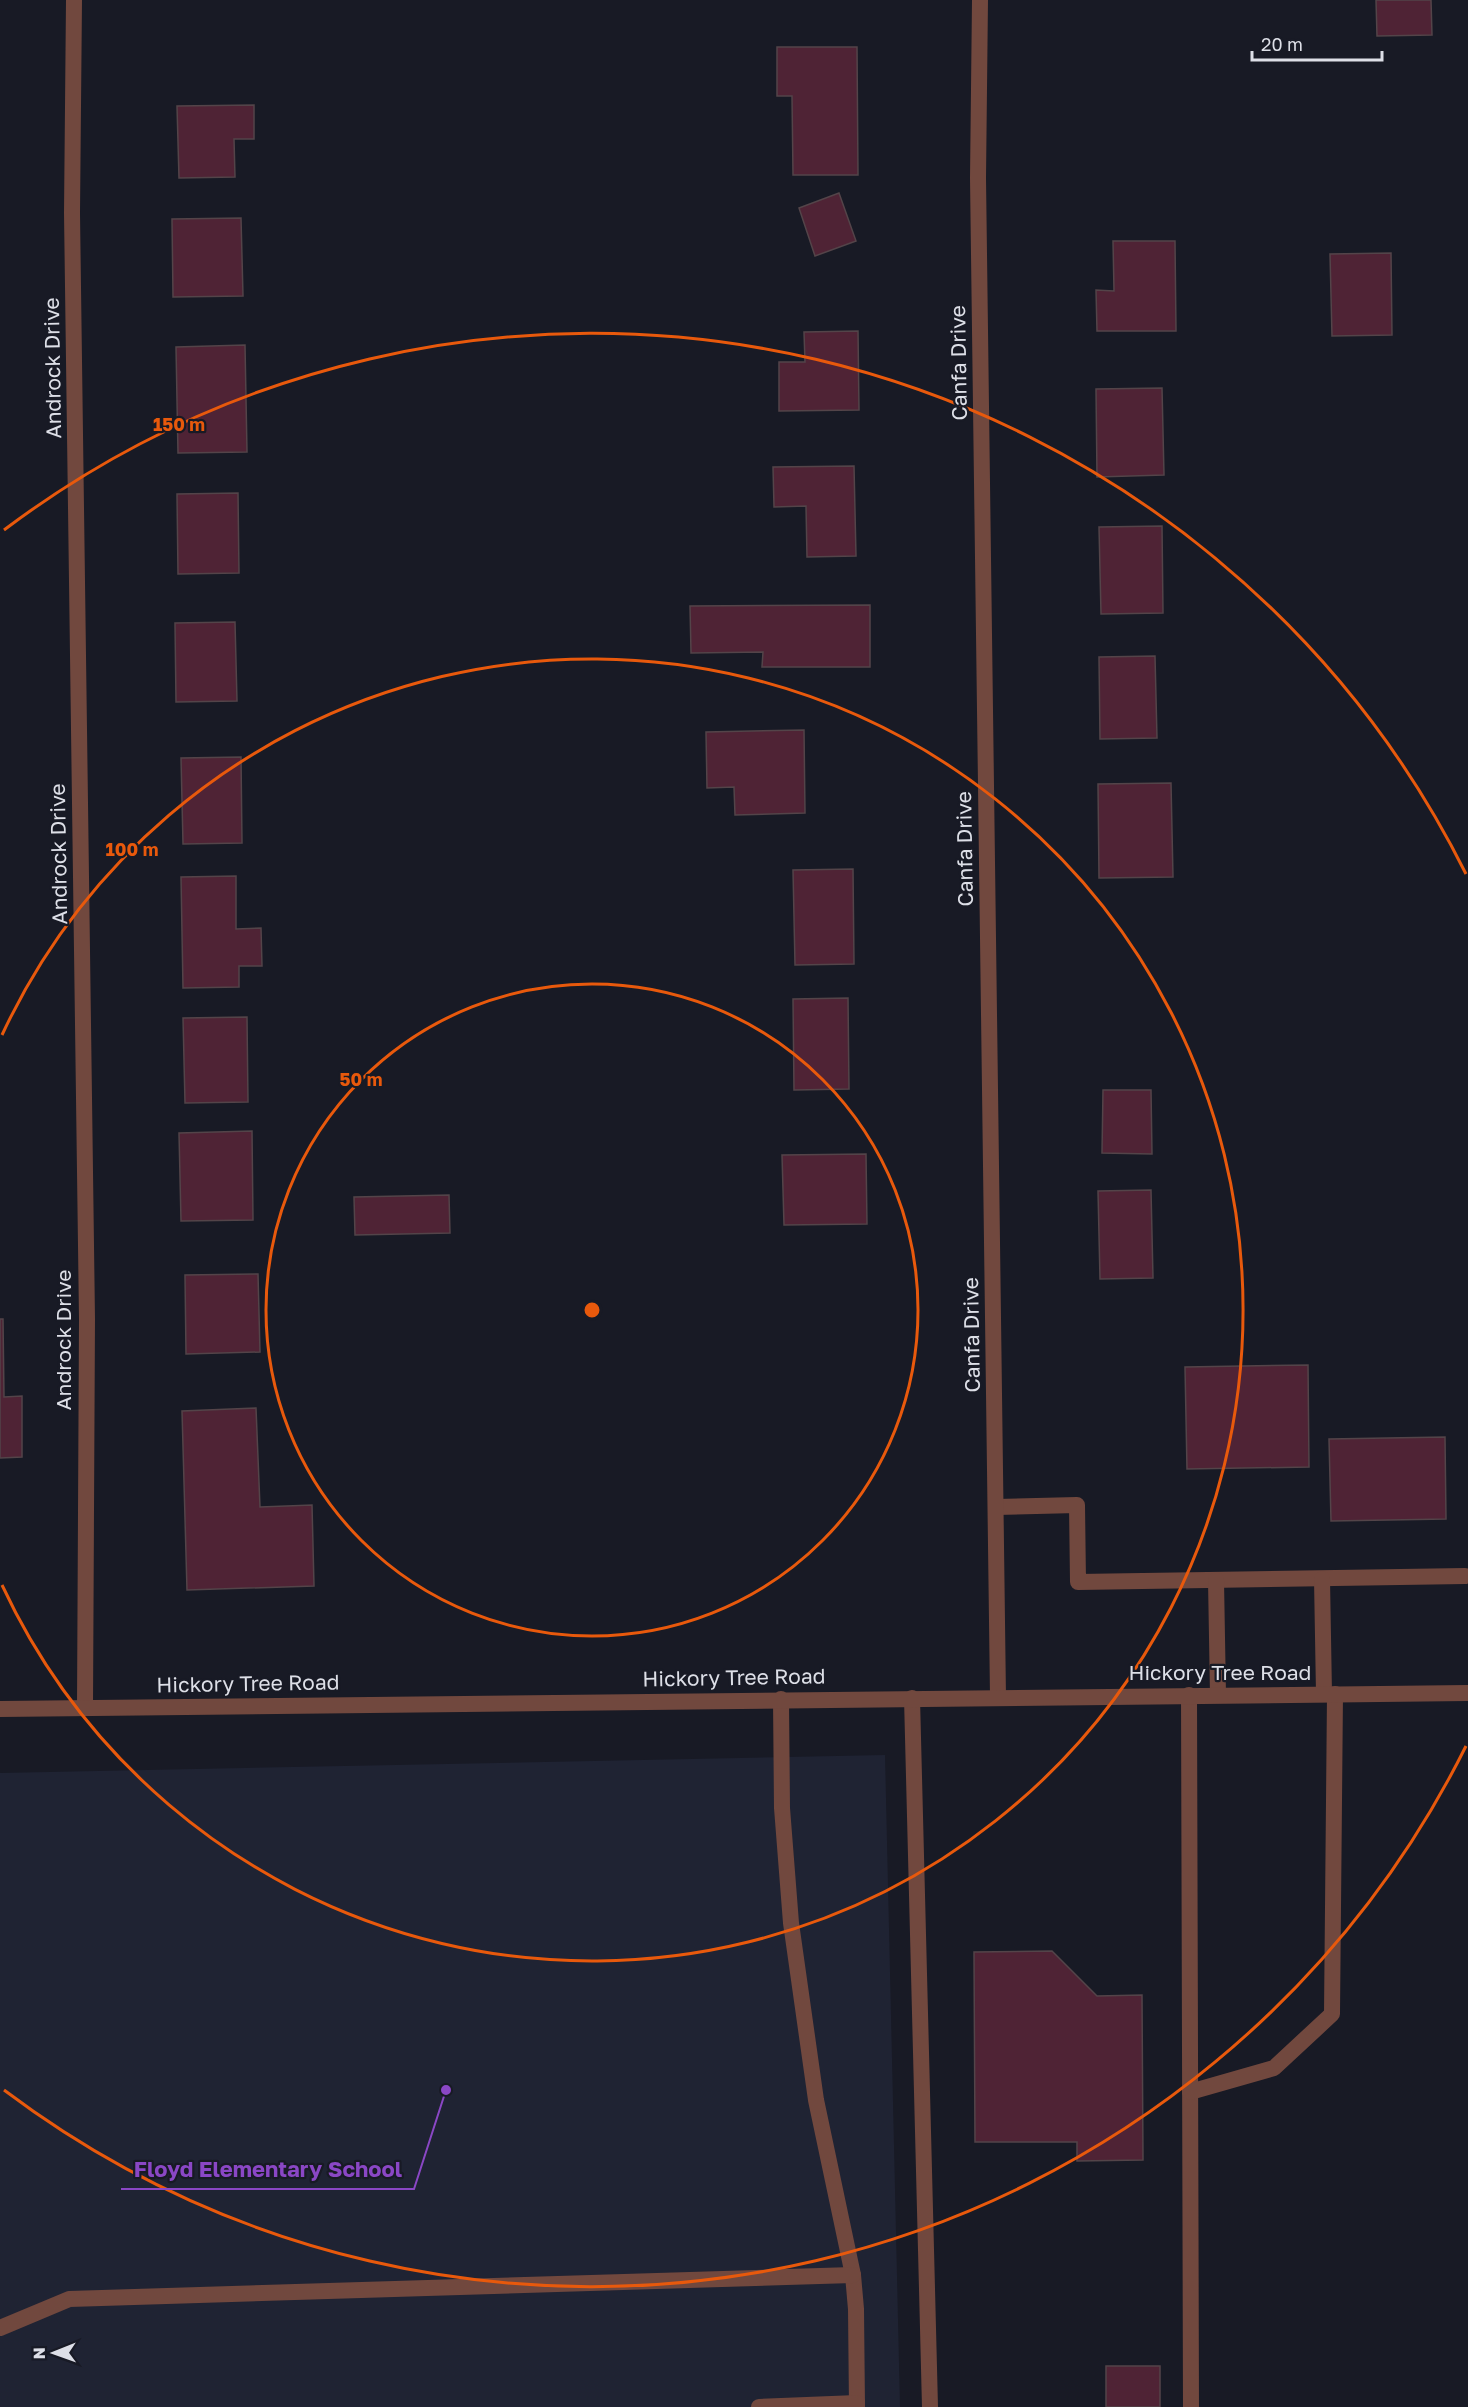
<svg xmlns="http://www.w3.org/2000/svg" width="1468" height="2407" viewBox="0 0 1468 2407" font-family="'Golos Text',sans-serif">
<rect width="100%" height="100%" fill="#181a25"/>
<polygon fill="#1f2333" points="885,1755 900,2407 0,2407 0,1773"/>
<g fill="#4f2335" stroke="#534449" stroke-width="1.5">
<polygon points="1376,0 1431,0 1432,35 1377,36"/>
<polygon points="777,47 857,47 858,175 793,175 792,96 777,96"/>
<polygon points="254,105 254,139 234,139 235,177 179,178 177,106"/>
<polygon points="839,193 856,241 815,256 799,208"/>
<polygon points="241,218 243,296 173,297 172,219"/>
<polygon points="1113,241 1175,241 1176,331 1097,331 1096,290 1114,291"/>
<polygon points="1391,253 1392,335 1332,336 1330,254"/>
<polygon points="858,331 859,410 779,411 779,362 805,362 804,332"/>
<polygon points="245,345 247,452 178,453 176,347"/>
<polygon points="1162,388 1164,475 1097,477 1096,389"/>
<polygon points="854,466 856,556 807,557 806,506 774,507 773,467"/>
<polygon points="238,493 239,573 178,574 177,494"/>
<polygon points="1162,526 1163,613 1101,614 1099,527"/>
<polygon points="870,605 870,667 762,667 763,652 691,653 690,606"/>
<polygon points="235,622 237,701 176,702 175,623"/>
<polygon points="1155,656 1157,738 1100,739 1099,657"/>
<polygon points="804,730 805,813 735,815 734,787 707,788 706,732"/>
<polygon points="241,757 242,843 183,844 181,758"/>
<polygon points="1171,783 1173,877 1099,878 1098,784"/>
<polygon points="853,869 854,964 795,965 793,870"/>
<polygon points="236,876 236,929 261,928 262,966 239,966 239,987 183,988 181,877"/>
<polygon points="848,998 849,1089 794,1090 793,999"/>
<polygon points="247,1017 248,1102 185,1103 183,1018"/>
<polygon points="1103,1090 1151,1090 1152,1154 1102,1153"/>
<polygon points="252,1131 253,1220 181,1221 179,1133"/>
<polygon points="866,1154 867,1224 784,1225 782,1155"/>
<polygon points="1151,1190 1153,1278 1100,1279 1098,1191"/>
<polygon points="449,1195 450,1233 355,1235 354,1197"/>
<polygon points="258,1274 260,1352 186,1354 185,1275"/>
<polygon points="0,1319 3,1319 4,1397 22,1396 22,1457 0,1458"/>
<polygon points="1308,1365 1309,1467 1187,1469 1185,1367"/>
<polygon points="256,1408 260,1507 312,1505 314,1586 187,1590 182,1411"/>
<polygon points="1445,1437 1446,1519 1331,1521 1329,1439"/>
<polygon points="1052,1951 1097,1996 1142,1995 1143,2160 1077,2161 1077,2142 975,2142 974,1952"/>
<rect x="1106" y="2366" width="54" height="41"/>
</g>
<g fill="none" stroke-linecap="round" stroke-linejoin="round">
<g stroke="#71483e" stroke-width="16">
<polyline points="996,1507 1077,1505 1078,1582 1465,1576"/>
<polyline points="1322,1579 1324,1694"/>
<polyline points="1216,1580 1218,1695"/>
<polyline points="1189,1695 1191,2407"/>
<polyline points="912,1698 930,2407"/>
<polyline points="781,1699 782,1808 791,1923 816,2100 853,2275 856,2309 857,2407"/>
<polyline points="1190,2092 1274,2068 1332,2014 1335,1694"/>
<polyline points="0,2328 69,2299 853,2275"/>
<polyline points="759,2407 857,2403"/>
</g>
<g stroke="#71483e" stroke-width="16">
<polyline points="74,0 72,213 87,1319 85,1707"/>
<polyline points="980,0 978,178 998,1697"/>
</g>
<polyline stroke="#71483e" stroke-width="16" points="0,1709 1468,1693"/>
</g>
<g fill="none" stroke="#e8590c" stroke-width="3">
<circle cx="592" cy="1310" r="326"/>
<path d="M2 1035A651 651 0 1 1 2 1585"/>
<path d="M1466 1746A977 977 0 0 1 4 2090M4 530A977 977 0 0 1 1466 874"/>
</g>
<g text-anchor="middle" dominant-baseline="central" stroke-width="4.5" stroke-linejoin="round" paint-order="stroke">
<g font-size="21" fill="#dddfe7" stroke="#181a25">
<text transform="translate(958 363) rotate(-91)">Canfa Drive</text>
<text transform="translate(52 368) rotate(-91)">Androck Drive</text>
<text transform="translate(964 849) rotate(-91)">Canfa Drive</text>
<text transform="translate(58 854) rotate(-91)">Androck Drive</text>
<text transform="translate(971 1335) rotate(-91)">Canfa Drive</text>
<text transform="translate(63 1340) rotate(-90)">Androck Drive</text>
<text x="1220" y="1672">Hickory Tree Road</text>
<text transform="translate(734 1677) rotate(-1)">Hickory Tree Road</text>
<text transform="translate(248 1683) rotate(-1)">Hickory Tree Road</text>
</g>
</g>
<circle cx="592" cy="1310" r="9" fill="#e8590c" stroke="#181a25" stroke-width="3"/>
<g font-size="18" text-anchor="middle" font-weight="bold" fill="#e8590c" stroke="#181a25" stroke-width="4.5" stroke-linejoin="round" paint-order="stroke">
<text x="179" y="431">150 m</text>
<text x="132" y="856">100 m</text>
<text x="361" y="1086">50 m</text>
</g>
<path fill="none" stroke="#8a47c5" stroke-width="2" d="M446 2090L414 2189H121"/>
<circle fill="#8a47c5" stroke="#181a25" stroke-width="2" cx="446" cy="2090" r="6"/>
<g font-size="22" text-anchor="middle" font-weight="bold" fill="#8a47c5" stroke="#181a25" stroke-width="4.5" stroke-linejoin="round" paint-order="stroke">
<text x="268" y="2177">Floyd Elementary School</text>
</g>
<g transform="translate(54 2353) rotate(269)" stroke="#181a25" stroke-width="4.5" paint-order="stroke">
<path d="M0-4.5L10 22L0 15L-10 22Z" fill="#dddfe7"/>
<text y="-9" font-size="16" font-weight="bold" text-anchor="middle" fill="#dddfe7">N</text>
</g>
<path d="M1252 51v9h130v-9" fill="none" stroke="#dddfe7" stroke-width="3"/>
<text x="1261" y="51" font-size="18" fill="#dddfe7" stroke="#181a25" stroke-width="4.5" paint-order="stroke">20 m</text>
</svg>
